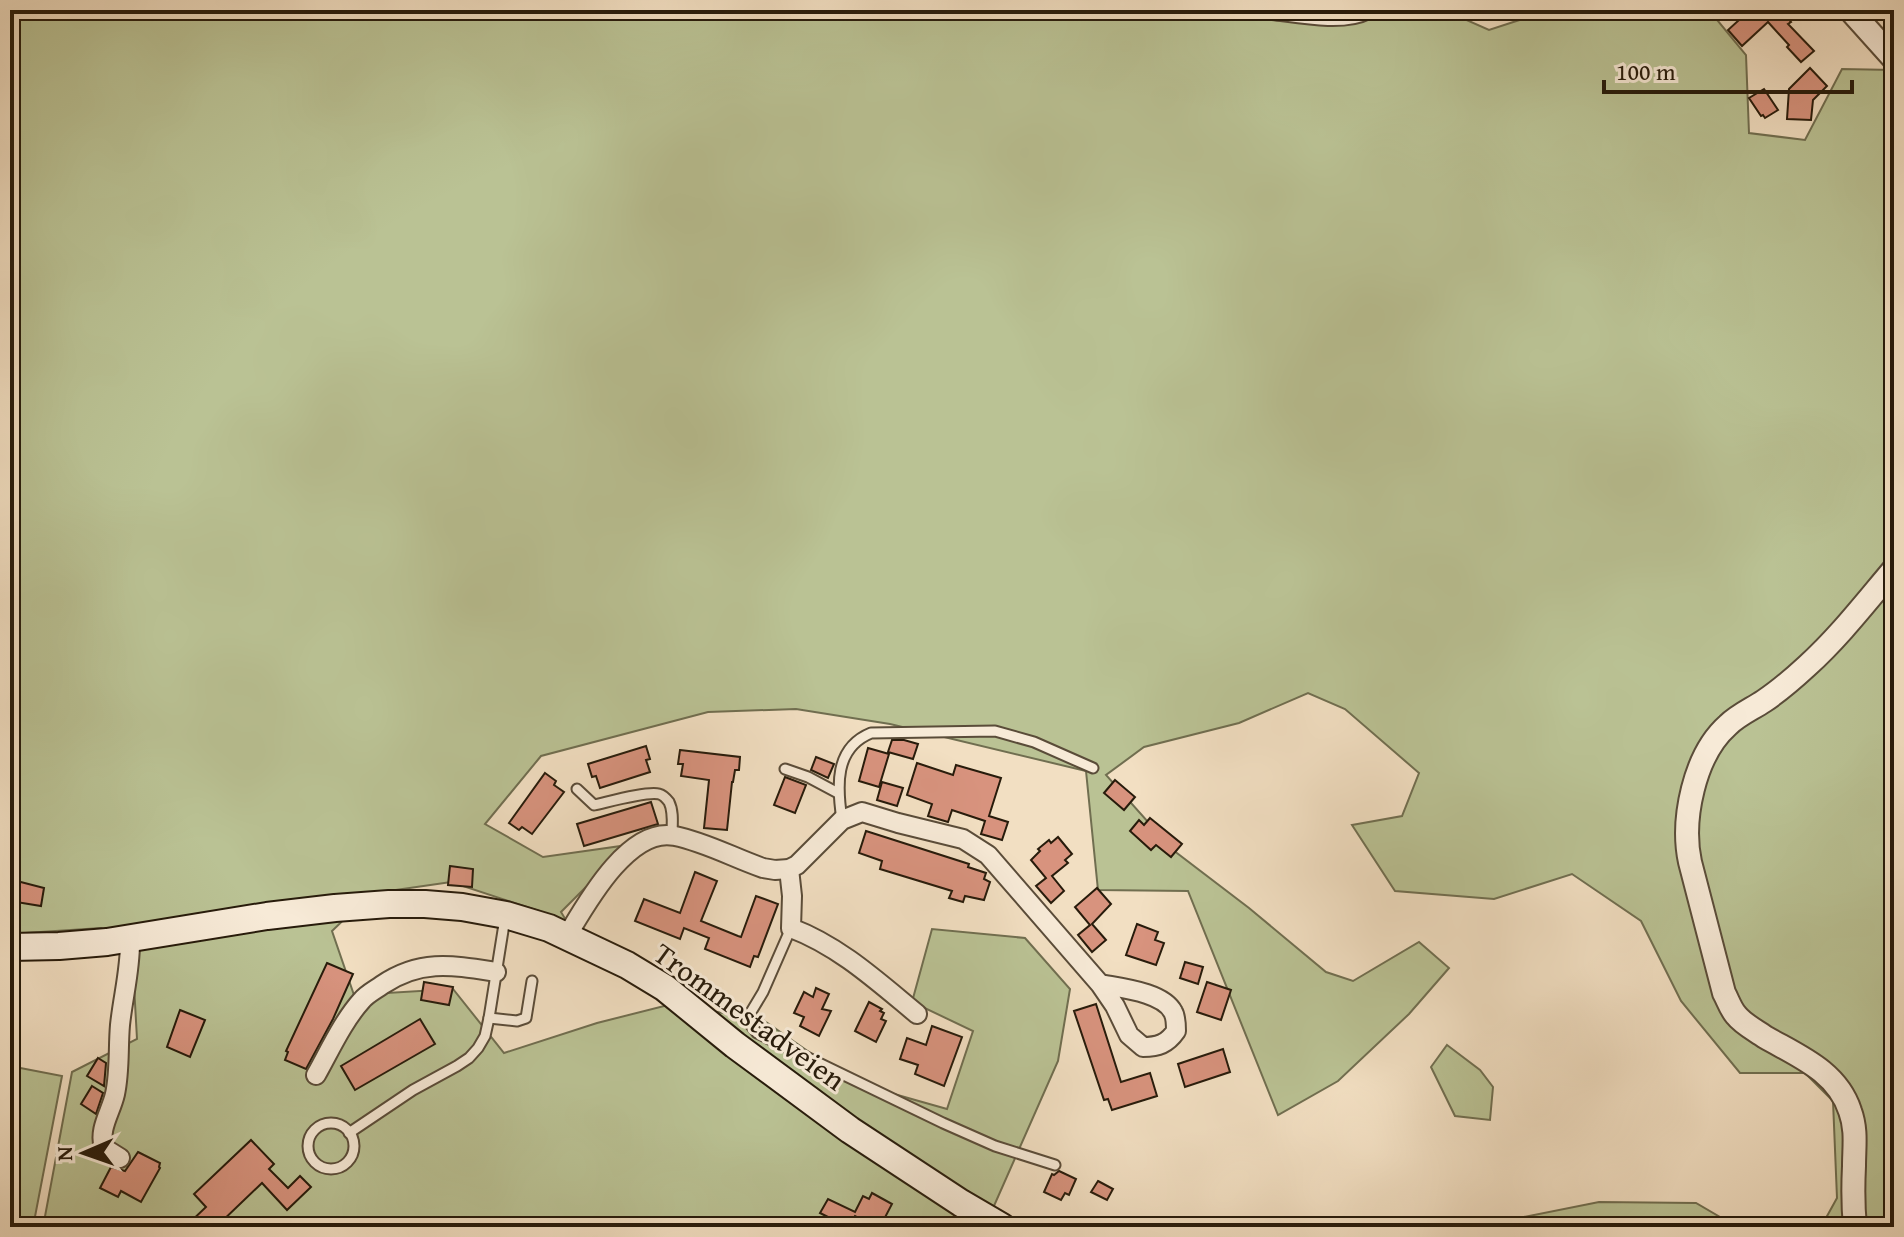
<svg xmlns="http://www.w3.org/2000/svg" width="1904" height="1237" viewBox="0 0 1904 1237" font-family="'Gentium Book Plus',serif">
<rect width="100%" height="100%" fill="#f2dfc2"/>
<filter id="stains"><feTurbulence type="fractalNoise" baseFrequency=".0025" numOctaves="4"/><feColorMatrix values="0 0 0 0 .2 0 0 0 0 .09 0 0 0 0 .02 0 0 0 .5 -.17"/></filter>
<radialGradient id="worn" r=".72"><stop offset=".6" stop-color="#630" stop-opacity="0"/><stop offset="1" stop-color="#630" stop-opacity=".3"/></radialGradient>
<g fill="#bac294" stroke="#706e50" stroke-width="2">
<polygon points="10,10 1444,10 1489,30 1550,10 1709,10 1746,55 1749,133 1805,140 1842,69 1894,70 1894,1227 1821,1227 1837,1198 1833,1101 1805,1073 1740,1073 1681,1001 1641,921 1572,874 1494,899 1395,891 1352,825 1402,816 1419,773 1345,709 1308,693 1239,723 1144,747 1106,775 1173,850 1249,908 1326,972 1353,981 1419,942 1449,968 1409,1014 1338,1081 1278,1115 1188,891 1098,890 1086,771 890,724 796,709 708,712 541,756 485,824 543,857 628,845 561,912 587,955 539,911 451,882 382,892 358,906 332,931 354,995 453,989 504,1053 597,1023 672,1004 763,1020 832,1068 887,1092 947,1109 973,1031 912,1002 932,929 1025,938 1070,989 1058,1061 986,1224 990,1227 43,1227 72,1072 137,1039 133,967 141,944 101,928 10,934"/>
<polygon points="1447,1045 1480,1070 1493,1087 1490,1120 1455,1116 1431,1067"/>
<polygon points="10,1066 62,1076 33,1227 10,1227"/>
<polygon points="1599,1202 1696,1203 1737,1227 1406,1227 1407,1224 1504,1221"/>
</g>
<g fill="#d8937e" stroke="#271b0b" stroke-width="2">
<polygon points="1750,10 1781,10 1791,22 1788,24 1814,51 1801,62 1787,47 1789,45 1768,22 1742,46 1728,30"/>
<polygon points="1810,68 1827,86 1813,100 1811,120 1787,119 1789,89"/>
<polygon points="1764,89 1778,110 1765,118 1763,115 1761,116 1749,98"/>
<polygon points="892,740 904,740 918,744 913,759 888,752"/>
<polygon points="646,746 650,759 646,760 650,772 600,788 596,776 592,777 588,764"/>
<polygon points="868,748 889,754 879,787 859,781"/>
<polygon points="680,750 740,757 739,770 735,770 733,782 732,782 727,830 704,828 709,780 681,776 683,764 678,764"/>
<polygon points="816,757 834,764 828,778 811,770"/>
<polygon points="917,763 953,775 956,765 1001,778 989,816 1008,822 1002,840 981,834 985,821 952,810 948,822 928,816 932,804 907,795"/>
<polygon points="545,773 556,781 554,785 564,792 532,834 522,827 519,830 509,823"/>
<polygon points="785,777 806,785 795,813 774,805"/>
<polygon points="1115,780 1135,797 1124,810 1104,793"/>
<polygon points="882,782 903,788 897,806 877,800"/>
<polygon points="651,802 658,824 584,846 577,824"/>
<polygon points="1150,818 1182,844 1171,857 1156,845 1151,850 1130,831 1139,820 1144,825"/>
<polygon points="866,831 969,864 968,867 986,873 984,879 990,882 984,900 965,896 963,902 949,898 952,891 880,869 882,861 859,853"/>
<polygon points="1058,837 1072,854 1065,860 1068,863 1052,876 1064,891 1051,903 1036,886 1046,878 1031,860 1040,851 1038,849 1049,840 1051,843"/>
<polygon points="450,866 473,869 472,887 448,885"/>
<polygon points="695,872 717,881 701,921 738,936 741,937 756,896 778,904 758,957 754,956 750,967 705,949 709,938 684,928 680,939 635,921 644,899 680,913"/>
<polygon points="13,880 44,888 41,906 10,901"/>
<polygon points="1097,888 1111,904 1092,924 1106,940 1092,952 1078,935 1090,925 1075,907"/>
<polygon points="1137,924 1158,932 1155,940 1164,943 1156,965 1126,955"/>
<polygon points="1185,962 1203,967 1198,984 1180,978"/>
<polygon points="327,963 353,974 333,1019 306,1069 285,1060 288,1052 286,1051"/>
<polygon points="424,982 453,987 449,1005 421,1000"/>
<polygon points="1207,982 1231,990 1221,1020 1197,1012"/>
<polygon points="816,988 829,994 822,1009 831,1011 819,1036 800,1026 804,1017 794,1013 804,992 813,997"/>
<polygon points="869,1002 882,1009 880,1011 884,1013 881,1019 886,1021 876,1042 855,1031"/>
<polygon points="1096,1004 1121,1082 1150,1073 1157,1096 1112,1110 1108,1099 1104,1100 1074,1011"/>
<polygon points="180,1010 205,1020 190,1057 167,1047"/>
<polygon points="420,1019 435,1044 355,1090 341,1066"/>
<polygon points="932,1026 962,1037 944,1086 915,1074 918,1065 900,1059 907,1038 926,1045"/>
<polygon points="1223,1049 1230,1072 1185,1087 1178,1064"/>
<polygon points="98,1058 106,1063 104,1086 87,1076"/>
<polygon points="92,1086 103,1093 96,1114 81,1104"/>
<polygon points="251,1140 274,1164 269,1169 288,1188 300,1176 311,1187 287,1210 262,1183 216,1227 185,1227 206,1207 194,1194"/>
<polygon points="138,1152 160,1163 159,1167 160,1168 141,1202 121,1191 118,1197 100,1188 111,1167 125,1171"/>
<polygon points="1059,1171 1076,1179 1069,1195 1065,1193 1061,1200 1044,1192 1052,1174 1054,1175"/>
<polygon points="1098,1181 1113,1189 1107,1200 1091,1192"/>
<polygon points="872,1193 892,1204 880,1227 876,1227 855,1216 848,1227 820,1213 828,1199 855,1212 863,1196 869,1199"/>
</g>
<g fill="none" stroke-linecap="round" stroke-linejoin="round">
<defs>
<g id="service">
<polyline points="785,769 808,777 838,793"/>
<path d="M577,789L594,805C608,802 647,791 659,794C663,795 666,798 669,802C674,812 672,825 672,835"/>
<path d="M842,820C837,787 834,748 871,733L995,731L1034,742L1093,768"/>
<polyline points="791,928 763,992 751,1012 750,1024 757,1033 943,1123 995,1146 1055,1165"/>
<polyline points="489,1018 517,1021 526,1018 532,981"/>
<circle cx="331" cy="1146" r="23"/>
<polyline points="349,1133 413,1090 457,1066 469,1058 478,1048 485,1036 489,1018 505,918"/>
</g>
<g id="minor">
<path d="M1273,10C1298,13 1343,22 1366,10"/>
<path d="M789,869L792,896L791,928C839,946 877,981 917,1014"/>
<path d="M567,936C586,904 629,826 675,836C705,842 734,858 763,868L775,870L789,869L797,865L842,820L862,812L898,823L963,839L988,855L1100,984L1115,1006L1129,1035L1143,1047C1158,1047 1167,1044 1176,1031C1176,1026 1176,1017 1173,1012C1163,992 1120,988 1100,984"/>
<path d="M316,1075C330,1050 343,1021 362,1000C367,994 375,990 382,985C420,959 452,965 496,972"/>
<path d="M120,1158L104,1148C98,1129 111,1112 115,1094C120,1071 118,1048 120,1025C123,996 131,967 130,938"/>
</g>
<g id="tertiary">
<polyline points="1850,10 1894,59"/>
<path d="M1855,1227C1853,1207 1853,1186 1854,1166C1854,1147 1857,1130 1850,1111C1837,1071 1798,1056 1765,1037C1755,1030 1743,1024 1736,1015C1730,1008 1728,1000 1724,993L1690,862C1681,820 1694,755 1728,725C1738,715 1752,709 1764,701C1779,691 1794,678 1807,666C1839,637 1866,602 1894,569"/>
</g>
<polyline id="secondary" points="10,947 59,946 107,942 267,916 335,908 389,904 425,904 462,907 506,915 549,928 627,965 665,988 735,1045 850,1130 961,1203 1002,1227"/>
</defs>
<use href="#service" stroke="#5a4c39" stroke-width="13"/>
<use href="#minor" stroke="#5a4c39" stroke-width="22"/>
<use href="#tertiary" stroke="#5a4c39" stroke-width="26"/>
<use href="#secondary" stroke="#271b0b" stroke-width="30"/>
<use href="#service" stroke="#f7ead7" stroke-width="9"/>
<use href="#minor" stroke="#f7ead7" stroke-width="18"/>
<use href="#tertiary" stroke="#f7ead7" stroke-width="22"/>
<use href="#secondary" stroke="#f7ead7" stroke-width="26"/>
</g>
<g text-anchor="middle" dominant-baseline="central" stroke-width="6" stroke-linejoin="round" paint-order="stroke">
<g font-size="30" fill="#271b0b" stroke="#f7ead7">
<text transform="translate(750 1016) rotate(36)">Trommestadveien</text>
</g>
</g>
<rect width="1904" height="1237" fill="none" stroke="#f2dfc2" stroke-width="40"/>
<rect x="12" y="12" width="1880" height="1213" fill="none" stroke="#271b0b" stroke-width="4"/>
<rect x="20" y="20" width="1864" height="1197" fill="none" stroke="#271b0b" stroke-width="2"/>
<g transform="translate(84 1153) rotate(268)" stroke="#f7ead7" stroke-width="6" paint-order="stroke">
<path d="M0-6L14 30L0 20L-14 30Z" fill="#271b0b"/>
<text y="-12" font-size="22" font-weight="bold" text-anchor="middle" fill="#271b0b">N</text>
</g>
<path d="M1604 80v12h248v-12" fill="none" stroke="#271b0b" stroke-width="4"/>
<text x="1616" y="80" font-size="24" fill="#271b0b" stroke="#f7ead7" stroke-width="6" paint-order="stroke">100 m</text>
<rect width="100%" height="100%" filter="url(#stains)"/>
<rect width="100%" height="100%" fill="url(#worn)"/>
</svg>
